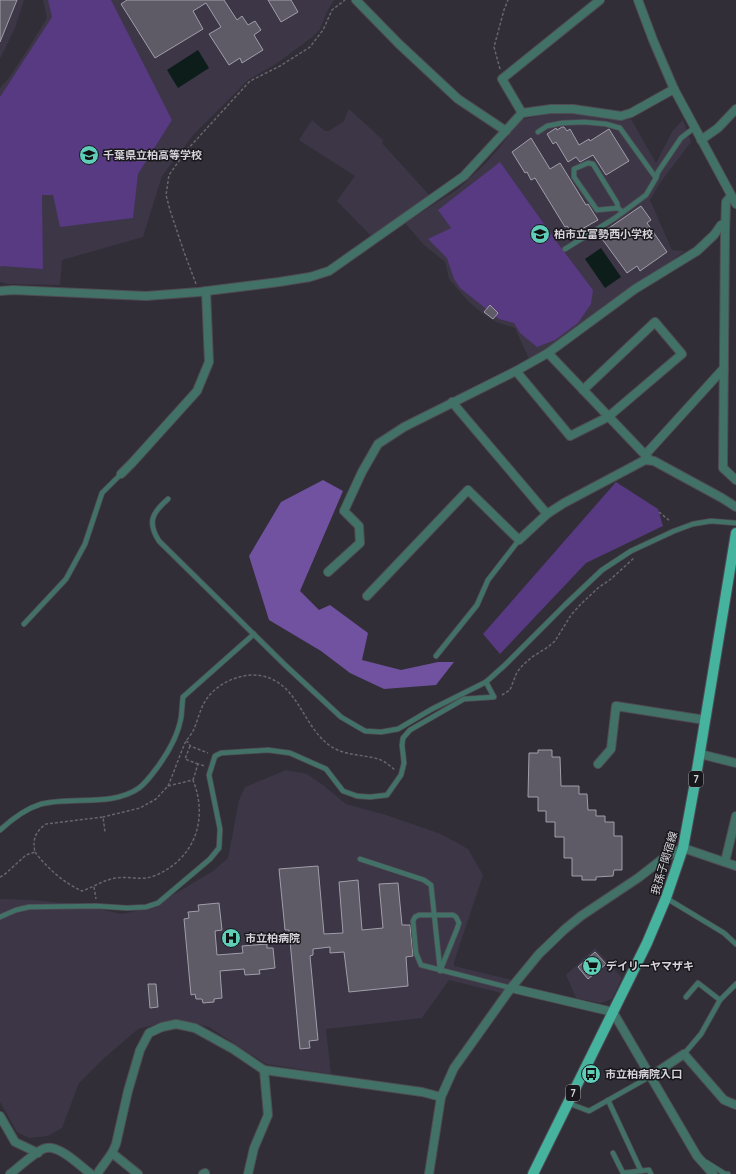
<svg xmlns="http://www.w3.org/2000/svg" width="736" height="1174" viewBox="0 0 736 1174" font-family="Quicksand,'Noto Sans JP',sans-serif">
<rect width="100%" height="100%" fill="#312e37"/>
<g fill="#3c3646">
<polygon points="0,0 24,0 15,28 0,59"/>
<polygon points="43,0 334,0 328,10 320,29 311,38 276,64 248,80 194,134 162,176 143,237 62,260 60,285 8,284 0,282 0,88 8,79 26,52 47,18"/>
<polygon points="349,109 383,140 382,143 430,196 371,236 337,201 355,176 299,140 312,120 325,131 329,131 344,121"/>
<polygon points="560,112 581,112 626,120 631,119 656,163 673,130 683,120 691,142 660,183 650,200 672,250 685,251 551,348 529,359 515,328 496,322 482,313 469,302 449,279 445,262 424,245 405,223 458,189 484,165 499,148 517,124 524,119"/>
<polygon points="286,770 307,774 323,785 346,804 386,815 441,834 468,849 483,875 454,962 454,966 512,980 501,993 449,980 422,1018 326,1029 331,1074 266,1064 209,1027 192,1022 166,1022 138,1029 102,1060 79,1083 62,1128 48,1136 29,1138 17,1132 0,1102 0,899 32,900 75,904 122,914 145,909 161,902 213,871 228,858 239,800 245,787"/>
<polygon points="595,948 622,978 612,999 600,1003 576,998 566,975"/>
</g>
<g fill="#573a81">
<polygon points="48,0 111,0 172,120 138,174 133,218 60,227 53,195 42,195 43,269 1,266 0,267 0,97 52,17"/>
<polygon points="500,162 559,245 593,290 591,304 578,323 555,340 537,347 520,333 514,323 499,319 460,288 454,279 447,258 428,239 451,228 438,210"/>
<polygon points="616,482 658,509 663,526 586,563 500,654 483,634"/>
</g>
<polygon fill="#7052a0" points="323,480 343,491 300,591 319,610 330,605 368,633 362,660 401,670 438,662 454,662 436,685 384,689 350,673 321,651 269,620 249,556 281,502"/>
<g fill="#0c1d1a">
<polygon points="198,50 209,68 178,88 167,70"/>
<polygon points="601,248 621,277 605,288 585,259"/>
</g>
<g fill="#5e5b66" stroke="#a19eaa">
<polygon points="0,0 17,0 0,42"/>
<polygon points="127,0 224,0 237,20 242,16 248,25 255,21 261,30 254,35 263,50 242,63 240,58 229,65 209,34 221,27 206,3 193,11 203,29 155,58 121,4"/>
<polygon points="268,0 291,0 298,12 281,22"/>
<polygon points="562,127 564,127 567,131 570,129 579,145 589,139 590,141 609,129 629,161 606,175 593,155 580,162 576,157 568,162 556,142 553,144 547,134 556,128 557,130"/>
<polygon points="531,138 550,169 560,163 586,205 588,204 598,220 573,234 567,226 565,227 535,178 531,180 527,172 525,173 512,152"/>
<polygon points="641,206 651,220 647,223 667,252 640,271 637,266 627,273 600,236 606,230"/>
<polygon points="490,305 498,313 493,319 484,312"/>
<polygon points="538,750 552,750 552,757 560,757 561,786 579,786 579,794 587,794 588,810 596,810 596,816 605,816 605,822 614,822 614,836 622,836 622,870 614,870 613,876 596,877 596,880 582,880 582,876 572,876 572,858 564,858 564,837 555,837 555,822 546,822 546,811 538,811 538,797 528,797 529,753 538,753"/>
<polygon points="318,866 324,934 343,933 339,882 358,880 362,930 383,928 379,884 398,883 402,925 410,925 413,956 406,957 408,986 349,992 344,952 330,953 330,947 313,949 313,955 310,956 318,1040 309,1041 310,1048 300,1049 289,930 285,930 279,869"/>
<polygon points="219,903 222,930 215,931 217,955 243,953 242,946 267,944 267,948 273,948 275,968 259,970 260,974 245,975 244,969 220,971 222,998 214,999 214,1002 203,1003 202,999 196,999 195,994 191,995 184,919 189,918 188,912 199,911 198,905"/>
<polygon points="595,952 606,964 588,979 578,967"/>
<polygon points="148,984 156,984 158,1007 150,1008"/>
</g>
<g fill="none" stroke-linecap="round" stroke-linejoin="round">
<defs>
<g id="service">
<polyline points="538,132 547,126 562,123 584,122 606,124 620,128 656,178"/>
<polyline points="618,208 617,203 593,164 588,163 574,169 574,177 597,210 618,208 623,212"/>
<polyline points="565,249 615,218 646,195 656,178 658,172 681,138 694,128"/>
<path d="M168,499C152,513 147,522 159,541L285,665L341,717L365,731L381,732L398,729L432,709L486,682L505,665L565,605L602,570L631,551L674,531L693,524L711,521L736,523"/>
<polyline points="24,624 66,579 85,544 102,493 121,474"/>
<polyline points="436,656 477,605 488,580 519,540"/>
<path d="M0,830C12,819 25,809 41,804C72,796 112,807 139,788C147,782 153,773 159,765C169,751 178,735 181,718C182,711 182,704 183,697L254,634"/>
<polyline points="360,859 424,880 431,885 440,969"/>
<polyline points="666,898 724,933 736,944"/>
<polyline points="0,917 16,910 29,907 96,906 127,908 146,907 158,903 210,859 219,848 220,829 209,775 215,756 221,753 268,750 290,753 326,769 343,791 357,796 370,797 387,795 401,775 404,763 402,745 403,738 410,730 464,699 494,697 486,682"/>
<polyline points="440,971 457,929 459,923 456,917 453,915 419,915 415,917 413,921 416,953 421,965 511,988"/>
<polyline points="686,997 698,983 720,1000"/>
<polyline points="684,1054 701,1034 720,1000 736,984"/>
<polyline points="608,1100 641,1171"/>
<polyline points="568,1103 589,1111 651,1076"/>
<polyline points="613,1153 623,1173 649,1170 651,1174"/>
<polyline points="706,1162 725,1174 728,1174"/>
</g>
<g id="minor">
<polyline points="356,0 399,44 458,99 506,131"/>
<polyline points="638,0 653,40 674,89 736,204"/>
<polyline points="522,113 502,79 600,0"/>
<polyline points="701,140 718,128 736,109"/>
<polyline points="731,196 726,202 725,234 723,468 736,480"/>
<polyline points="0,291 13,290 146,296 199,292 279,282 310,277 329,271 464,176 522,113 551,109 573,109 621,116 631,113 674,89"/>
<polyline points="548,353 650,460"/>
<polyline points="516,371 570,436 608,417 682,354 655,322 583,390"/>
<polyline points="452,402 547,514 564,503 645,460 654,461 722,498 736,507"/>
<polyline points="645,455 724,368"/>
<polyline points="121,474 132,463 197,391 209,362 206,291"/>
<polyline points="328,572 360,543 359,526 344,511 362,472 378,444 404,427 516,371 548,353 635,289 697,251 714,235 721,225 725,224"/>
<polyline points="367,596 468,490 519,540 547,514"/>
<polyline points="700,754 736,763"/>
<polyline points="598,764 611,749 616,706 705,720"/>
<polyline points="725,862 736,816"/>
<polyline points="651,1076 684,1054 724,1100 736,1105"/>
<polyline points="0,1116 15,1142 38,1153"/>
<polyline points="112,1153 138,1174"/>
<path d="M10,1174C19,1167 33,1154 43,1149C57,1142 80,1166 91,1174"/>
<polyline points="98,1174 99,1171 112,1153 116,1144 128,1091 140,1050 149,1033 162,1027 176,1024 195,1028 233,1049 264,1070 422,1092 441,1097 454,1068 511,988 539,954 565,929 581,916 638,878 665,857 683,848 736,866"/>
<polyline points="203,1174 205,1173"/>
<polyline points="248,1174 254,1148 268,1115 264,1070"/>
</g>
<g id="tertiary">
<polyline points="511,988 613,1012 697,1156 713,1174"/>
<polyline points="429,1174 441,1097"/>
</g>
<polyline id="primary" points="533,1174 647,943 666,898 683,848 694,788 736,533"/>
</defs>
<use href="#service" stroke="#4f4c54" stroke-width="6"/>
<use href="#minor" stroke="#4f4c54" stroke-width="10"/>
<use href="#tertiary" stroke="#4f4c54" stroke-width="10"/>
<use href="#primary" stroke="#4f4c54" stroke-width="12"/>
<g stroke="#68656d" stroke-width="1.5" stroke-dasharray="3 2" stroke-linecap="butt">
<polyline points="500,69 494,47 504,10 508,0"/>
<polyline points="196,284 184,252 170,210 166,195 169,175 186,151 250,81 280,66 310,47 323,30 332,10 345,0"/>
<polyline points="659,512 670,521"/>
<polyline points="502,695 510,690 517,672 523,665 532,657 548,647 555,641 571,615 581,604 598,588 611,579 634,558"/>
<polyline points="186,741 189,743 190,746 208,753"/>
<polyline points="190,746 185,759 198,764"/>
<polyline points="193,780 198,764 205,766"/>
<path d="M168,786C174,772 179,757 185,743C187,739 191,735 193,731C197,723 199,713 203,705C212,687 232,676 252,675C265,675 275,679 285,688C302,704 309,730 329,745C344,756 361,754 378,759C385,761 390,766 395,770"/>
<path d="M35,852C47,868 64,883 82,891C94,887 105,879 117,878C129,876 142,881 154,876C194,860 209,820 193,780L168,786L156,799L140,808L103,817"/>
<path d="M0,877L4,875L26,855L35,852C32,839 36,831 46,824L103,817L105,832"/>
<polyline points="94,887 96,899"/>
</g>
<use href="#service" stroke="#427267" stroke-width="4.5"/>
<use href="#minor" stroke="#427267" stroke-width="8"/>
<use href="#tertiary" stroke="#427267" stroke-width="8"/>
<use href="#primary" stroke="#45b39e" stroke-width="10"/>
</g>
<defs>
<symbol id="school-disc" viewBox="-11 -11 22 22"><circle r="9.5" fill="#5eceb8" stroke="#18171b"/><path d="M0-5L7-2L0 1L-7-2ZM-4 1L0 2.5L4 1V4Q0 6-4 4Z" fill="#111"/></symbol>
<symbol id="hospital-disc" viewBox="-11 -11 22 22"><circle r="9.5" fill="#5eceb8" stroke="#18171b"/><path d="M-5-5h3v3.5h4V-5h3V5h-3V1.5h-4V5h-3Z" fill="#111"/></symbol>
<symbol id="supermarket-disc" viewBox="-11 -11 22 22"><circle r="9.5" fill="#5eceb8" stroke="#18171b"/><path d="M-6-5.5h2.5l.6 2H6L4.5 2H-2.5L-4.4-4H-6ZM-1.5 3.2a1.3 1.3 0 1 0 .1 0ZM3 3.2a1.3 1.3 0 1 0 .1 0Z" fill="#111"/></symbol>
<symbol id="bus-disc" viewBox="-11 -11 22 22"><circle r="9.5" fill="#5eceb8" stroke="#18171b"/><path d="M-5-6H5V4H4V6H2V4H-2V6H-4V4H-5ZM-3.5-4V0h7V-4ZM-3.5 1.2v1.5H-2V1.2ZM2 1.2v1.5H3.5V1.2Z" fill="#111"/></symbol>
</defs>
<g fill-rule="evenodd">
<use href="#school-disc" x="78" y="144" width="22" height="22"/>
<use href="#school-disc" x="529" y="223" width="22" height="22"/>
<use href="#hospital-disc" x="220" y="927" width="22" height="22"/>
<use href="#supermarket-disc" x="581" y="955" width="22" height="22"/>
<use href="#bus-disc" x="580" y="1063" width="22" height="22"/>
</g>
<g text-anchor="middle" dominant-baseline="central" stroke-width="3" stroke-linejoin="round" paint-order="stroke">
<g fill="#18171b" stroke="#9d9ba1" stroke-width="1">
<rect x="689" y="771" width="14" height="16" rx="3"/>
<rect x="566" y="1085" width="14" height="16" rx="3"/>
</g>
<g font-size="10" font-weight="bold" fill="#d6d4da">
<text x="696" y="779">7</text>
<text x="573" y="1093">7</text>
</g>
<g font-size="11" font-weight="bold" fill="#d6d4da" stroke="#18171b" text-anchor="start">
<text x="103" y="155">千葉県立柏高等学校</text>
<text x="554" y="234">柏市立富勢西小学校</text>
<text x="245" y="938">市立柏病院</text>
<text x="606" y="966">デイリーヤマザキ</text>
<text x="605" y="1074">市立柏病院入口</text>
</g>
<g font-size="11" fill="#d6d4da" stroke="#18171b">
<text transform="translate(664 863) rotate(-73)">我孫子関宿線</text>
</g>
</g>
</svg>
